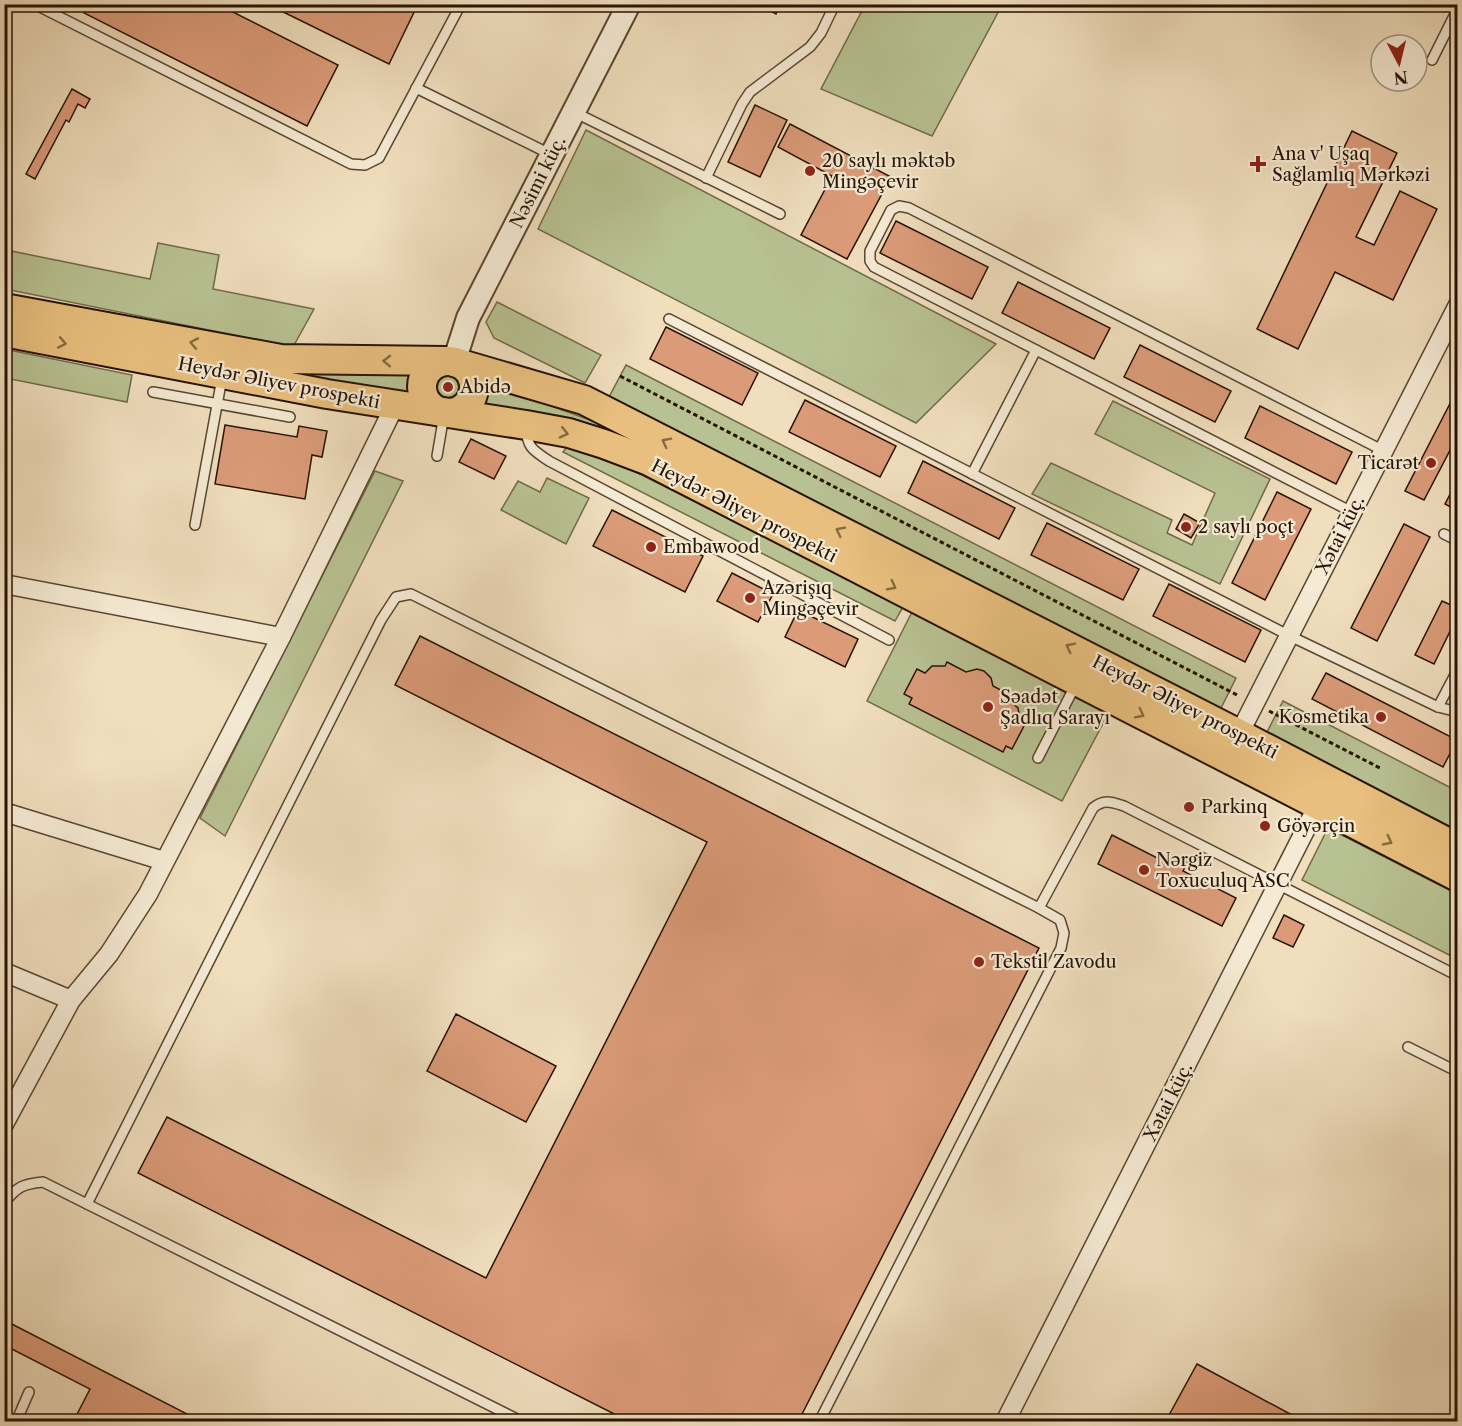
<svg xmlns="http://www.w3.org/2000/svg" width="1462" height="1426" viewBox="0 0 1462 1426" font-family="'Libre Caslon Text',serif">
<rect width="100%" height="100%" fill="#f0debd"/>
<filter id="stains"><feTurbulence type="fractalNoise" baseFrequency=".00333" numOctaves="4"/><feColorMatrix values="0 0 0 0 .2 0 0 0 0 .09 0 0 0 0 .02 0 0 0 .5 -.17"/></filter>
<radialGradient id="worn" r=".72"><stop offset=".6" stop-color="#630" stop-opacity="0"/><stop offset="1" stop-color="#630" stop-opacity=".3"/></radialGradient>
<g fill="#b8c192" stroke="#706a4a" stroke-width="1.5">
<polygon points="865,5 1002,5 932,136 821,89"/>
<polygon points="586,130 996,344 916,423 538,229"/>
<polygon points="158,243 219,255 213,289 314,309 293,347 5,289 11,251 150,279"/>
<polygon points="497,302 601,355 585,383 494,338 486,322"/>
<polygon points="4,349 132,375 127,402 5,378"/>
<polygon points="626,365 1236,678 1221,708 609,397"/>
<polygon points="305,372 411,375 410,393 304,377"/>
<circle cx="449" cy="386" r="12"/>
<polygon points="490,384 601,424 596,428 485,405"/>
<polygon points="1113,401 1270,479 1220,584 1032,494 1051,463 1172,520 1167,533 1192,545 1215,493 1095,434"/>
<polygon points="568,446 626,467 903,607 895,621 563,452"/>
<polygon points="375,471 403,481 225,836 200,818"/>
<polygon points="547,478 589,498 566,544 501,510 518,481 540,492"/>
<polygon points="912,612 1108,714 1062,801 867,701"/>
<polygon points="1283,701 1457,791 1457,830 1267,732"/>
<polygon points="1328,828 1457,894 1457,959 1302,880"/>
</g>
<g fill="#db9b79" stroke="#271302" stroke-width="1.5">
<polygon points="88,4 217,4 338,65 307,126 84,13"/>
<polygon points="267,4 418,4 389,64"/>
<polygon points="757,4 780,4 776,14"/>
<polygon points="72,89 90,99 85,108 78,104 69,122 66,120 35,179 26,174"/>
<polygon points="755,105 787,120 760,177 728,162"/>
<polygon points="790,124 891,177 847,259 801,235 832,176 778,147"/>
<polygon points="1352,131 1397,153 1356,237 1374,245 1400,191 1437,209 1393,300 1335,272 1298,349 1257,329"/>
<polygon points="896,221 988,267 972,299 880,253"/>
<polygon points="1018,282 1110,328 1094,359 1002,313"/>
<polygon points="666,327 758,373 742,405 650,359"/>
<polygon points="1140,345 1231,391 1215,422 1124,377"/>
<polygon points="1458,388 1458,435 1424,500 1405,491"/>
<polygon points="805,400 896,446 880,477 789,432"/>
<polygon points="1260,406 1352,452 1336,484 1245,438"/>
<polygon points="225,425 297,437 299,426 327,431 322,457 312,455 305,499 215,484"/>
<polygon points="471,439 506,456 494,479 459,462"/>
<polygon points="923,461 1015,508 999,539 908,493"/>
<polygon points="1458,479 1458,511 1445,504"/>
<polygon points="1277,492 1311,509 1265,600 1232,583"/>
<polygon points="612,510 703,556 685,592 593,546"/>
<polygon points="1184,514 1200,523 1191,538 1176,529"/>
<polygon points="1047,523 1139,569 1123,600 1031,555"/>
<polygon points="1404,524 1430,537 1377,641 1351,628"/>
<polygon points="732,573 773,594 758,622 717,601"/>
<polygon points="1169,584 1261,630 1245,662 1153,616"/>
<polygon points="1442,601 1458,608 1458,615 1434,664 1415,655"/>
<polygon points="798,610 858,639 845,667 785,637"/>
<polygon points="420,636 1039,948 798,1422 630,1422 138,1173 167,1117 486,1278 707,842 395,685"/>
<polygon points="947,662 966,672 977,669 984,671 991,678 993,686 1014,697 1011,702 1018,708 1020,719 1026,722 1012,749 1006,746 1003,752 909,704 912,698 904,694 917,669 925,673 932,666 945,666"/>
<polygon points="1326,673 1457,740 1443,767 1312,699"/>
<polygon points="1112,835 1169,864 1173,855 1188,862 1183,871 1236,898 1222,926 1098,864"/>
<polygon points="1284,915 1304,925 1293,947 1273,938"/>
<polygon points="456,1014 556,1066 526,1122 427,1071"/>
<polygon points="4,1320 189,1415 185,1422 73,1422 90,1389 4,1345"/>
<polygon points="1197,1364 1305,1422 1177,1422 1168,1417"/>
</g>
<g fill="none" stroke-linecap="round" stroke-linejoin="round">
<defs>
<g id="service">
<polyline points="34,4 351,164 365,165 379,158 461,4"/>
<polyline points="1432,60 1458,8"/>
<polyline points="416,88 552,155"/>
<polyline points="574,112 780,214"/>
<polyline points="706,178 742,104 750,92 810,47 821,33 835,4"/>
<polyline points="669,319 1290,636 1438,707 1458,712"/>
<polyline points="153,392 290,417"/>
<path d="M526,427C527,448 533,450 549,461L889,640"/>
<polyline points="437,456 444,415"/>
<polyline points="972,474 1036,350"/>
<polyline points="1352,512 874,267 870,261 870,251 891,210 899,206 909,208 1384,451"/>
<polyline points="195,525 222,378"/>
<polyline points="1444,534 1458,541"/>
<polyline points="1438,707 1458,669"/>
<polyline points="1038,758 1076,684"/>
<polyline points="1408,1047 1458,1072"/>
<path d="M4,1203C17,1187 22,1184 43,1182L523,1422"/>
<path d="M87,1204L381,620L396,597L411,594L1039,908L1093,808C1104,799 1111,802 1124,806L1458,976"/>
<polyline points="16,1422 29,1392"/>
<polyline points="819,1422 1061,948 1064,933 1060,920 1039,908"/>
</g>
<g id="minor">
<polyline points="4,584 281,637"/>
<polyline points="1239,734 1458,305"/>
<polyline points="4,812 164,861"/>
<polyline points="4,972 71,1000"/>
<polyline points="4,1124 71,1000 109,954 148,894 281,637 395,405"/>
<polyline points="1005,1422 1322,797"/>
</g>
<polyline id="tertiary" points="454,362 468,318 629,4"/>
<g id="primary">
<polyline points="4,308 281,359 446,361"/>
<polyline points="4,332 327,394 526,425 569,433 604,444 649,461 1458,877"/>
<circle cx="448" cy="387" r="26"/>
<polyline points="454,362 584,400 1239,734 1458,848"/>
</g>
</defs>
<use href="#service" stroke="#594631" stroke-width="12"/>
<use href="#minor" stroke="#594631" stroke-width="21"/>
<use href="#tertiary" stroke="#594631" stroke-width="26"/>
<use href="#primary" stroke="#271302" stroke-width="32"/>
<g stroke="#271302" stroke-width="3" stroke-dasharray="4.5 3" stroke-linecap="butt">
<polyline points="620,376 1239,696"/>
<polyline points="1269,711 1380,768"/>
</g>
<use href="#service" stroke="#f5ead4" stroke-width="9"/>
<use href="#minor" stroke="#f5ead4" stroke-width="18"/>
<use href="#tertiary" stroke="#f5ead4" stroke-width="22"/>
<use href="#primary" stroke="#e8bf7e" stroke-width="28"/>
</g>
<defs><path id="oneway-chevron" d="M-2-3.5L2.5 0L-2 3.5" fill="none" stroke-width="1.6" stroke-linecap="round" stroke-linejoin="round" transform="scale(1.5)"/></defs>
<g stroke="#886940">
<use href="#oneway-chevron" transform="translate(62 343) rotate(11)"/>
<use href="#oneway-chevron" transform="translate(194 343) rotate(-169)"/>
<use href="#oneway-chevron" transform="translate(387 361) rotate(-179)"/>
<use href="#oneway-chevron" transform="translate(564 433) rotate(13)"/>
<use href="#oneway-chevron" transform="translate(666 442) rotate(-153)"/>
<use href="#oneway-chevron" transform="translate(840 531) rotate(-153)"/>
<use href="#oneway-chevron" transform="translate(892 586) rotate(27)"/>
<use href="#oneway-chevron" transform="translate(1070 647) rotate(-153)"/>
<use href="#oneway-chevron" transform="translate(1140 714) rotate(27)"/>
<use href="#oneway-chevron" transform="translate(1388 841) rotate(27)"/>
</g>
<g fill="#8f2418" stroke="#f5ead4" stroke-width="2">
<path d="M1255 155h6v6h6v6h-6v6h-6v-6h-6v-6h6z"/>
<circle cx="810" cy="171" r="6"/>
<circle cx="448" cy="387" r="6"/>
<circle cx="1431" cy="463" r="6"/>
<circle cx="1186" cy="527" r="6"/>
<circle cx="651" cy="547" r="6"/>
<circle cx="750" cy="598" r="6"/>
<circle cx="988" cy="707" r="6"/>
<circle cx="1381" cy="717" r="6"/>
<circle cx="1189" cy="807" r="6"/>
<circle cx="1265" cy="826" r="6"/>
<circle cx="1144" cy="870" r="6"/>
<circle cx="979" cy="962" r="6"/>
</g>
<g text-anchor="middle" dominant-baseline="central" stroke-width="4.5" stroke-linejoin="round" paint-order="stroke">
<g font-size="18" fill="#271302" stroke="#f5ead4" text-anchor="start">
<text x="1272" y="154">Ana v' Uşaq<tspan x="1272" dy="21">Sağlamlıq Mərkəzi</tspan></text>
<text x="822" y="161">20 saylı məktəb<tspan x="822" dy="21">Mingəçevir</tspan></text>
<text x="460" y="387">Abidə</text>
<text x="1419" y="463" text-anchor="end">Ticarət</text>
<text x="1198" y="527">2 saylı poçt</text>
<text x="663" y="547">Embawood</text>
<text x="762" y="588">Azərişıq<tspan x="762" dy="21">Mingəçevir</tspan></text>
<text x="1000" y="697">Səadət<tspan x="1000" dy="21">Şadlıq Sarayı</tspan></text>
<text x="1369" y="717" text-anchor="end">Kosmetika</text>
<text x="1201" y="807">Parkinq</text>
<text x="1277" y="826">Göyərçin</text>
<text x="1156" y="860">Nərgiz<tspan x="1156" dy="21">Toxuculuq ASC</tspan></text>
<text x="991" y="962">Tekstil Zavodu</text>
</g>
<g font-size="18" fill="#271302" stroke="#f5ead4">
<text transform="translate(538 182) rotate(-63)">Nəsimi küç.</text>
<text transform="translate(279 383) rotate(11)">Heydər Əliyev prospekti</text>
<text transform="translate(744 511) rotate(27)">Heydər Əliyev prospekti</text>
<text transform="translate(1340 535) rotate(-63)">Xətai küç.</text>
<text transform="translate(1185 707) rotate(27)">Heydər Əliyev prospekti</text>
<text transform="translate(1168 1102) rotate(-63)">Xətai küç.</text>
</g>
</g>
<rect width="1462" height="1426" fill="none" stroke="#f0debd" stroke-width="24"/>
<rect x="6" y="6" width="1450" height="1414" fill="none" stroke="#271302" stroke-width="3"/>
<rect x="12" y="12" width="1438" height="1402" fill="none" stroke="#271302" stroke-width="1.5"/>
<g transform="translate(1399 63) rotate(173)"><circle r="28" fill="#f5ead4" stroke="#a39480" stroke-width="1.5"/>
<path d="M0-4.5L10 22L0 15L-10 22Z" fill="#8f2418"/>
<text y="-9" font-size="16" font-weight="bold" text-anchor="middle" fill="#271302">N</text>
</g>
<rect width="100%" height="100%" filter="url(#stains)"/>
<rect width="100%" height="100%" fill="url(#worn)"/>
</svg>
